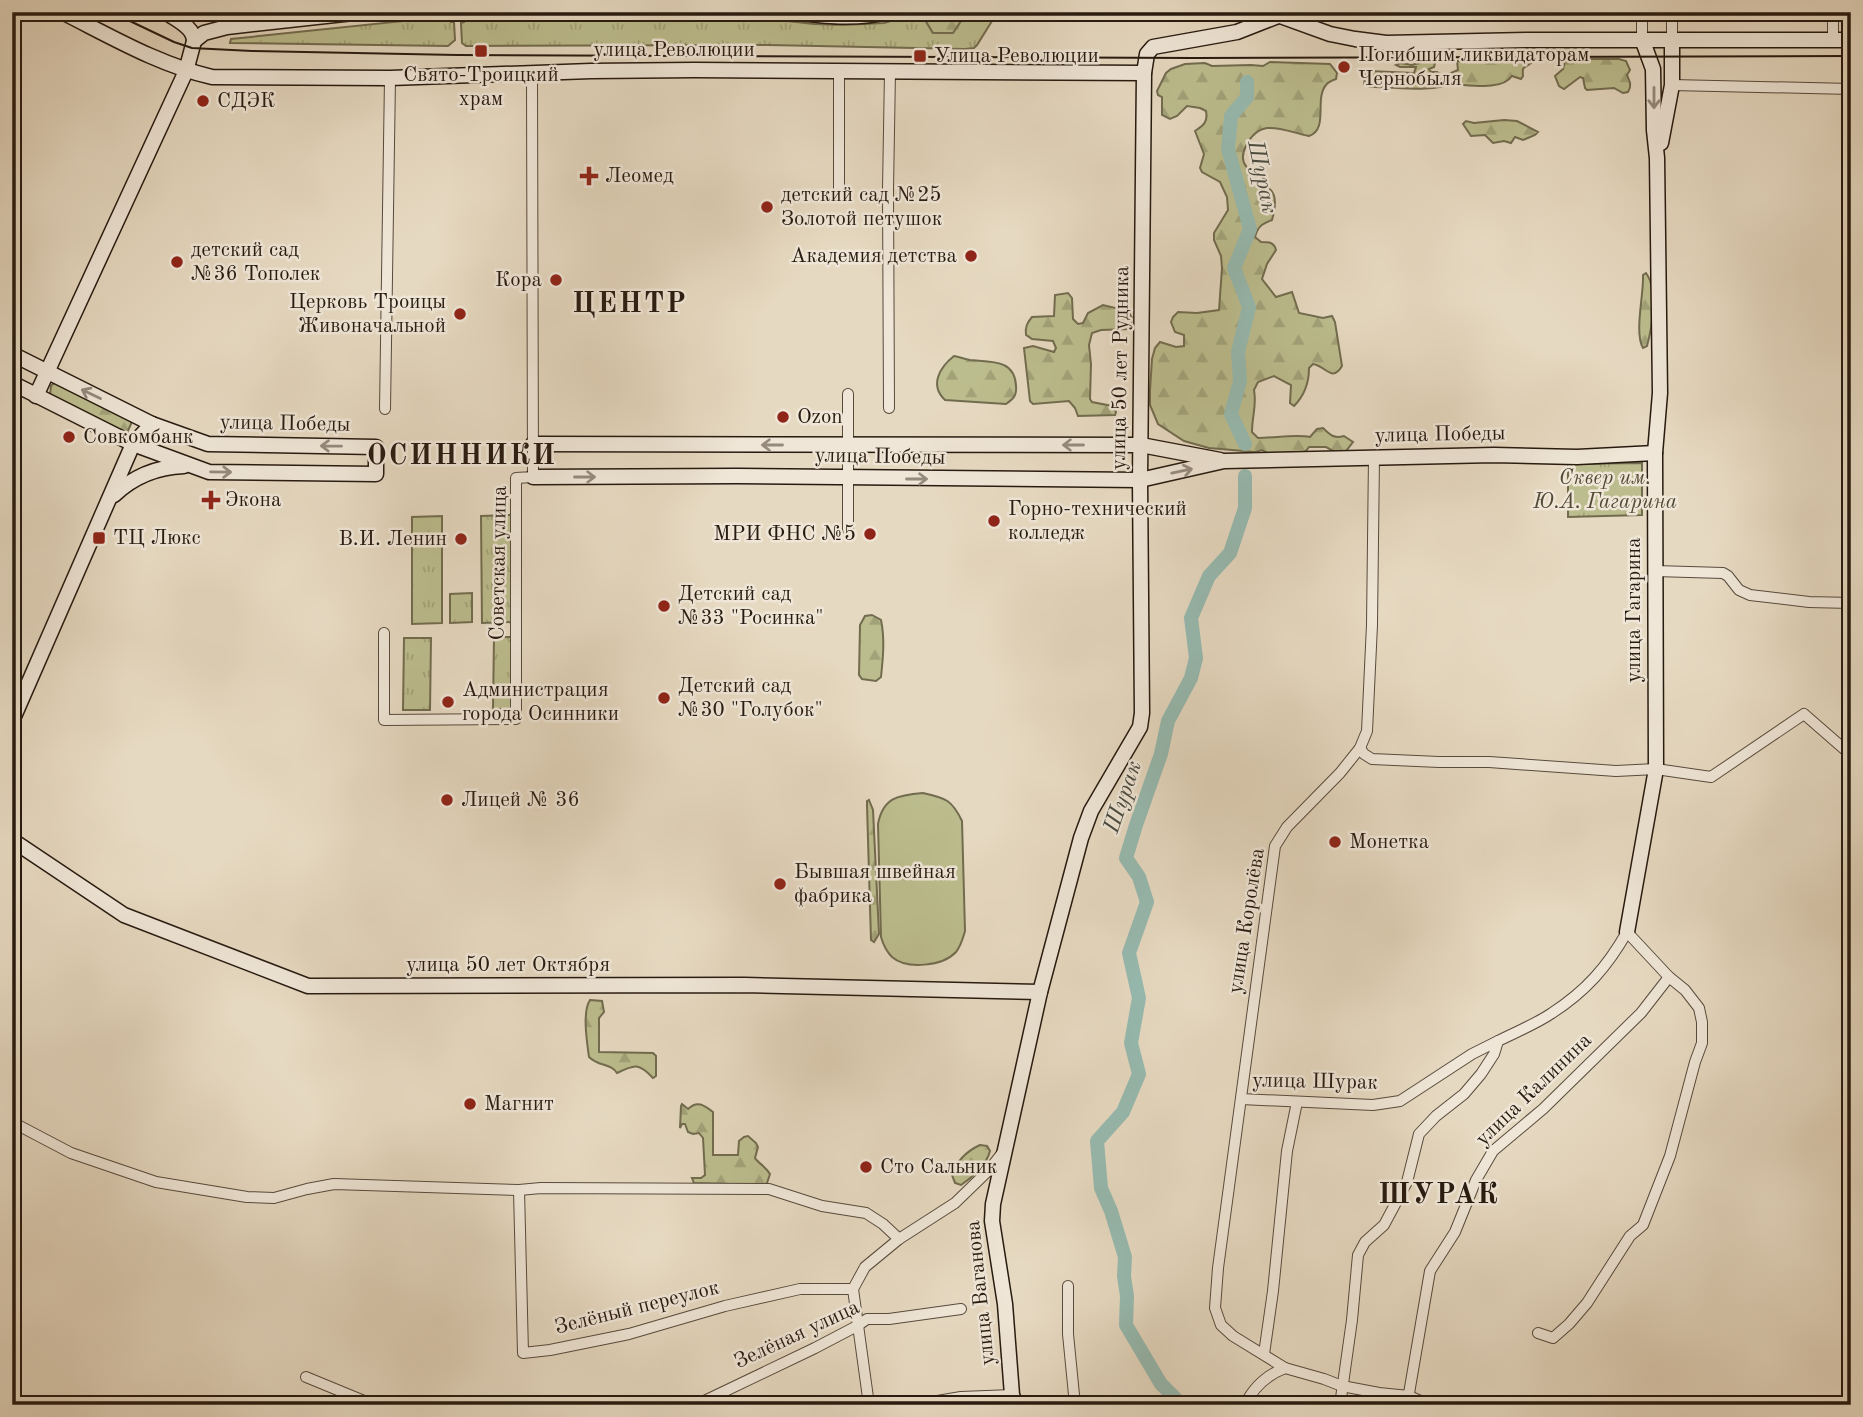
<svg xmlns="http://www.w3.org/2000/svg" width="1863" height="1417" viewBox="0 0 1863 1417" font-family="'Old Standard TT',serif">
<defs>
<pattern id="grass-tufts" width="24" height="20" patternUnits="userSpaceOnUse" patternTransform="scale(1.75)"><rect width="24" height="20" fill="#bcbd8e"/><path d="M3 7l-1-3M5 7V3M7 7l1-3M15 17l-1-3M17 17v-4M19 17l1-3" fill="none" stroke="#a2a279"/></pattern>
<pattern id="forest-firs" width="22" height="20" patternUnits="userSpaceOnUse" patternTransform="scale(1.75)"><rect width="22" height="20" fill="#bcbd8e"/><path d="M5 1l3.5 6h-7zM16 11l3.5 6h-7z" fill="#a2a279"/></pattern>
</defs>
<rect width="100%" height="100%" fill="#e6d9c1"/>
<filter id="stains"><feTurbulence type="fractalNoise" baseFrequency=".00286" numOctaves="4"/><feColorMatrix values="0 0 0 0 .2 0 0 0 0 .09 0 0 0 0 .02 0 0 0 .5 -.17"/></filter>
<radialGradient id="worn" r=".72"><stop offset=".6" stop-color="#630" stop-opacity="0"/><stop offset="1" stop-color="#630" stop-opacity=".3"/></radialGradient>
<g fill="url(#grass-tufts)" stroke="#726c4f" stroke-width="2">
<polygon points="184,12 306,12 226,21 209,20"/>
<polygon points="476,12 707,12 814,24 843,25 884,23 912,15 924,18 933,33 961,20 985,20 992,21 977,45 974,48 965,49 768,45 466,46 462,43 461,23 464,22 463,15"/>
<polygon points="451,16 451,22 454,22 455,40 448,46 230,43 231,39"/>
<polygon points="1642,463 1642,515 1568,517 1568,464"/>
<polygon points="511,515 512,622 482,623 481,516"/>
<polygon points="442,516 442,623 412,624 412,517"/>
<polygon points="472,593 472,622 450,623 450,594"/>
<polygon points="494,637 513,637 513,709 493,709"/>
<polygon points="404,638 431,638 430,710 403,710"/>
</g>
<g fill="url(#forest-firs)" stroke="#726c4f" stroke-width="2">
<polygon points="916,12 997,12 992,21 985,20 961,21 953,33 933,33 924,18 912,15"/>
<path d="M1432,59L1435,63L1434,67L1429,69L1431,72H1437L1444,76L1458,70L1457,61L1502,62L1530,60L1531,63C1524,69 1522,65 1523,76L1521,79L1512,76C1501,92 1467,84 1448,84C1435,93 1388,86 1370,87L1364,84L1366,73L1369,71L1414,73L1416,67H1400L1396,65L1400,63L1412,65Z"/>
<path d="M1571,59H1619L1626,61L1630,70L1627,75C1630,82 1632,86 1628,92L1623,93L1614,88L1587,90L1585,88L1583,78L1580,77L1564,89L1559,86L1555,76L1563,69L1565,62Z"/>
<path d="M1270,62L1330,64L1337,73L1336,79C1333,80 1328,82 1326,85C1314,99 1329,129 1309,136C1283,131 1261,116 1246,146C1243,152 1241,160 1246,166C1261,191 1283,181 1272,220C1262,224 1258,226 1255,237L1261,242C1269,242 1274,242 1276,250L1267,264L1262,279L1276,297L1292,292L1299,313L1323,318L1332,316L1335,322L1342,366C1332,383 1326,366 1313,364L1309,368C1309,382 1304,396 1294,406L1290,403L1291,385L1274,376L1258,382L1254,390C1257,406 1252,415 1252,432L1258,438C1275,438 1295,434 1310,437L1317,429L1323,428C1330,435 1334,439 1344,436L1353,442L1346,451L1337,453L1326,447H1309L1306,451L1298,454L1296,452L1270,454L1262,450L1255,452L1209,448L1184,441L1158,424L1150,405V390L1152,359L1155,348L1160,342L1176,347L1184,346V335L1175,332L1171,322L1173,317L1178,312L1197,313L1219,310L1222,268L1221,256L1214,240V233L1228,210L1227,197L1220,182L1202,172L1200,168L1204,154L1195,131C1204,125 1208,122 1206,111L1200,108L1187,106L1177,116L1170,119L1162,115V97L1158,95L1157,91L1166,73L1171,69L1185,64L1205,63L1212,66L1251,65L1263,66Z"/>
<polygon points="1504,120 1517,121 1538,132 1535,135 1523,140 1515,137 1511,143 1504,141 1493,143 1485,135 1471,136 1463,124 1466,121 1474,123"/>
<path d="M1646,273C1658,289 1652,328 1647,346L1643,348C1634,332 1644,295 1643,275Z"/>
<path d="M1068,293L1072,298L1073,319L1078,324L1083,323L1088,313L1103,305L1128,311L1132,318L1130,329L1101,330L1092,333L1089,345L1091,364L1090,399L1092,402L1112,406L1116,412L1115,415L1078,416L1075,408L1069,401L1033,404L1030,401L1024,348L1033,346L1054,352L1056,348L1053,341L1032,339L1026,335C1025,327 1027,323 1032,317L1054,316L1055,295Z"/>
<path d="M954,356C960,357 964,359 970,360C991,362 1015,359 1016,386C1017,396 1013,399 1006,404L945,400C929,385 940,367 954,356Z"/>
<polygon points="56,381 131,418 131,424 127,433 50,395 51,386"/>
<path d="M872,615L881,620C885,639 883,658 881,677L876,681L862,679L859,675L860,625L865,616Z"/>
<polygon points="869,800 873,810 879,934 874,942 871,940 867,806 867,801"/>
<path d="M590,1000L602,1001L604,1012L599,1018V1052L653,1053L656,1056V1076L653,1078C639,1063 635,1064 617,1073C611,1063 599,1067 589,1057C587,1042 582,1012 590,1000Z"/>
<path d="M682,1104L688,1109C697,1100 704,1105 713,1112V1155H738L739,1141L744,1137L748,1136L756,1143L758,1147L755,1158C757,1162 765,1166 770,1174L767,1183L765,1185L694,1183L692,1178H701L705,1175L703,1138L699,1133L693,1134L688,1132L685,1124H682L680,1128L681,1106Z"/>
<path d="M980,1145L987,1146L990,1151C987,1164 972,1178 961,1185L955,1183L952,1175C957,1160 967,1151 980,1145Z"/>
</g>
<path fill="#bcbd8e" stroke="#726c4f" stroke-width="2" d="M923,793C946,798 952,800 962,821L965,931C963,938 961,946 956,952C943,966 907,970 892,957C886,951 883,944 881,937L878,824C883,797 899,795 923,793Z"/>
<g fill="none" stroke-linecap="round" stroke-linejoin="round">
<g stroke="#96bab0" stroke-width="14">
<polyline points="1245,444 1231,414 1240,381 1238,352 1249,307 1234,268 1250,229 1228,149 1231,116 1247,97 1247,82"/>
<polyline points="1177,1405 1177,1400 1161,1384 1126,1325 1127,1296 1124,1276 1125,1257 1111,1211 1101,1188 1097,1141 1123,1112 1139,1074 1131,1043 1139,998 1129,953 1147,902 1139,877 1126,858 1136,825 1161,754 1168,721 1191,678 1196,658 1191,618 1209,576 1230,553 1245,508 1245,476"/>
</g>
<defs>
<g id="street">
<polyline points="1642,12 1642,39"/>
<polyline points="1672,12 1672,40"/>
<polyline points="1833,41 1833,12"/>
<polyline points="1672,85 1851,89"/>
<polyline points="839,195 839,72"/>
<polyline points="848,394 848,529"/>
<polyline points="889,408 888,189 890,72"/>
<polyline points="385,409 390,78"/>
<polyline points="1655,571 1723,573 1728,576 1739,590 1750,595 1809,602 1851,603"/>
<polyline points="384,633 384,720 516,719 516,478 533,477 532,74"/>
<polyline points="1360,748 1364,754 1372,759 1439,762 1489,762 1616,771 1656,769 1711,777 1804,714 1851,755"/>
<polyline points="1241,1099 1373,1105 1400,1101 1472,1054 1498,1041"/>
<polyline points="12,1122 71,1153 156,1182 247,1197 274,1198 307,1189 334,1184 519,1190 541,1188 769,1189 822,1206 866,1213 883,1224 899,1239"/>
<polyline points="519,1190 523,1353 550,1350 629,1334 725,1306 800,1289 853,1289 865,1267 899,1239 955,1203 989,1170 1003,1152"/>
<polyline points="1068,1286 1068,1334 1075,1405"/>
<polyline points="853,1289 869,1405"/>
<polyline points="1264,1354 1273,1291 1287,1151 1297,1102"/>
<polyline points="1285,1368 1324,1379 1342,1386 1379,1393 1409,1396 1430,1405"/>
<polyline points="306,1377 374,1405"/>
<polyline points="696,1405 815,1348 857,1326 867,1319 889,1319 961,1309"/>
<polyline points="914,1405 961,1397 1012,1395 1013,1401"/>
<path d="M1245,1405C1253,1388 1267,1375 1285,1368L1233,1336L1221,1325L1215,1308L1218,1268L1275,846L1287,827L1340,773L1360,748L1367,731L1372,625L1374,457"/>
<path d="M1340,1405L1352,1320L1358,1255L1365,1242L1384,1225L1407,1182L1419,1134L1436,1116L1464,1094L1481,1074L1494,1054L1498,1041C1516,1032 1536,1024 1552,1013C1586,991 1607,967 1627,932L1669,977L1685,990L1699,1008L1702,1022V1043L1695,1062L1670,1156L1643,1225L1630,1236L1587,1303L1569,1324L1553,1338L1538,1333"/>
<polyline points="1407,1405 1430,1271 1455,1232 1476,1180 1493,1151 1543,1109 1641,1013 1669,977"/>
</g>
<g id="secondary">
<path d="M62,12C110,36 159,65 212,77L390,78L591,71L694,70L1144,73L1147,54L1153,47L1237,32L1278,16"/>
<path d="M166,12C176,20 194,27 194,41L204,33L227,27L362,12"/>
<path d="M792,12C824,16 856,20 887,12"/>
<polyline points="1272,13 1330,34 1355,39 1386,43 1526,40 1851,40"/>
<polyline points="1661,143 1672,85 1672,40"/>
<polyline points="12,354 152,424 208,444 376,447 376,474 209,472 133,444 12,383"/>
<polyline points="36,396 186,71 194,41"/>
<polyline points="533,444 1141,445 1220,460"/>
<polyline points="533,477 737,476 1140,480 1224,461 1494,455 1577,457 1655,453"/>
<path d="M114,495C134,476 156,467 184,466"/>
<polyline points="12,721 133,444 152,424"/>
<polyline points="12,840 124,915 308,986 744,985 1040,992"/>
<polyline points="1627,932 1656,769 1655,453 1660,393 1657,158 1654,130 1653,69 1642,39"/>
<polyline points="1016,1405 1012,1395 1005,1304 992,1221 993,1204 1040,992 1081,838 1091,811 1140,727 1142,713 1140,480 1144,73"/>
</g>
</defs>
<use href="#street" stroke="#574a3c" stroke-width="12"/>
<use href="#secondary" stroke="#271a10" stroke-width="17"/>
<use href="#street" stroke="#efe6d7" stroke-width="10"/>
<use href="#secondary" stroke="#efe6d7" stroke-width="14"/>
<polyline stroke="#271a10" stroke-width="2" points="111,12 174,42 192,48 252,51 457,55 1194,58 1851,56"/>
</g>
<defs><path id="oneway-shaft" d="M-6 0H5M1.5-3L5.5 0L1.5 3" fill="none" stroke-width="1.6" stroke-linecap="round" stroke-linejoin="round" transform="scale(1.75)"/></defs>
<g stroke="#958a7d">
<use href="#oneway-shaft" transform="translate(1654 98) rotate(90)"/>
<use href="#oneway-shaft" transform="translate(91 394) rotate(-154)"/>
<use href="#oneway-shaft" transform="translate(772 445) rotate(180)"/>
<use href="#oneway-shaft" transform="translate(1073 445) rotate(-180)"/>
<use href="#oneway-shaft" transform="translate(331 446) rotate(-179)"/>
<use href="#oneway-shaft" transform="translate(1182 471) rotate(-12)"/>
<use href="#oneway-shaft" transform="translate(221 472) rotate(1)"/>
<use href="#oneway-shaft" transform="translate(585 477)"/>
<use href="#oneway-shaft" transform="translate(917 479)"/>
</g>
<g fill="#8f2418" stroke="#efe6d7" stroke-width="2.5">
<rect x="474" y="44" width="14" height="14" rx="3.5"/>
<rect x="913" y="49" width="14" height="14" rx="3.5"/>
<circle cx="1344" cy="67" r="7"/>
<circle cx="203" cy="101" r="7"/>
<path d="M585.5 165.5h7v7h7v7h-7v7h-7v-7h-7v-7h7z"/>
<circle cx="767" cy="207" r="7"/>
<circle cx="971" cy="256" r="7"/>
<circle cx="177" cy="262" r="7"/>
<circle cx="556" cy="280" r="7"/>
<circle cx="460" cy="314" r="7"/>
<circle cx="783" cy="417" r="7"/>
<circle cx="69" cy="437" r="7"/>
<path d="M207.5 489.5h7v7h7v7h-7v7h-7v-7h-7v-7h7z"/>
<circle cx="994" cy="521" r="7"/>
<circle cx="870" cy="534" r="7"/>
<rect x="92" y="531" width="14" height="14" rx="3.5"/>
<circle cx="461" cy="539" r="7"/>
<circle cx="664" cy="606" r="7"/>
<circle cx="664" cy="698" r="7"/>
<circle cx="448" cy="702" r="7"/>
<circle cx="447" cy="800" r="7"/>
<circle cx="1335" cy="842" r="7"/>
<circle cx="780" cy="884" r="7"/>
<circle cx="470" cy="1104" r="7"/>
<circle cx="866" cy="1167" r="7"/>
</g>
<g text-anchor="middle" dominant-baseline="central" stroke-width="5" stroke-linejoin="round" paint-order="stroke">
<g font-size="21" fill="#271a10" stroke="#efe6d7">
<text x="674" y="50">улица Революции</text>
<text transform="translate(1121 368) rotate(-89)">улица 50 лет Рудника</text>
<text transform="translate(285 424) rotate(1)">улица Победы</text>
<text transform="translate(1440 435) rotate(-1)">улица Победы</text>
<text transform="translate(880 457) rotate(1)">улица Победы</text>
<text transform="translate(499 563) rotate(-89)">Советская улица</text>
<text transform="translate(1634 610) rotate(-90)">улица Гагарина</text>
<text transform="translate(1247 921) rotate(-81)">улица Королёва</text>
<text x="508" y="965">улица 50 лет Октября</text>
<text transform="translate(1315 1082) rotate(1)">улица Шурак</text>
<text transform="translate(1534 1090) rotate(-44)">улица Калинина</text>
<text transform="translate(981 1293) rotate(-96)">улица Ваганова</text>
<text transform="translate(637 1308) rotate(-14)">Зелёный переулок</text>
<text transform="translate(797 1335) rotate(-25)">Зелёная улица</text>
</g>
<g font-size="21" fill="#271a10" stroke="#efe6d7" text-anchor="start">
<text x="1358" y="55">Погибшим ликвидаторам<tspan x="1358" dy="24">Чернобыля</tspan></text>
<text x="934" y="56">Улица Революции</text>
<text x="481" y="75" text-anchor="middle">Свято-Троицкий<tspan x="481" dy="24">храм</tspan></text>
<text x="217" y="101">СДЭК</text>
<text x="605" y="176">Леомед</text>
<text x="781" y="195">детский сад №25<tspan x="781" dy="24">Золотой петушок</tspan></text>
<text x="191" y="250">детский сад<tspan x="191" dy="24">№36 Тополек</tspan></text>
<text x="957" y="256" text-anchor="end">Академия детства</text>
<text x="542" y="280" text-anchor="end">Кора</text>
<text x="446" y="302" text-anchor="end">Церковь Троицы<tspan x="446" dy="24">Живоначальной</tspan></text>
<text x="797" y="417">Ozon</text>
<text x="83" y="437">Совкомбанк</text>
<text x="225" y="500">Экона</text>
<text x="1008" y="509">Горно-технический<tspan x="1008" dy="24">колледж</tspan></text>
<text x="856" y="534" text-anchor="end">МРИ ФНС №5</text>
<text x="113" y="538">ТЦ Люкс</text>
<text x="447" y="539" text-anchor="end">В.И. Ленин</text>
<text x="678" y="594">Детский сад<tspan x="678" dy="24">№33 "Росинка"</tspan></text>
<text x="678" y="686">Детский сад<tspan x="678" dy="24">№30 "Голубок"</tspan></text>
<text x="462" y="690">Администрация<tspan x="462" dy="24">города Осинники</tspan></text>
<text x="461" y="800">Лицей № 36</text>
<text x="1349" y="842">Монетка</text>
<text x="794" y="872">Бывшая швейная<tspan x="794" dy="24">фабрика</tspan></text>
<text x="484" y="1104">Магнит</text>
<text x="880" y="1167">Сто Сальник</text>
</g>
<g font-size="21" font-style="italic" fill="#544b36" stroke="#efe6d7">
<text x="1605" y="478">Сквер им.<tspan x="1605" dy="24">Ю.А. Гагарина</tspan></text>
</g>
<g font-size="23" font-style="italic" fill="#484a40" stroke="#efe6d7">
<text transform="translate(1262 177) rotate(78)">Шурак</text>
<text transform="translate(1123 797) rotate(-71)">Шурак</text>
</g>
<g font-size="28" font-weight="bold" letter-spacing="2" fill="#271a10" stroke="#efe6d7">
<text x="630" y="305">ЦЕНТР</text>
<text x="462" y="457">ОСИННИКИ</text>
<text x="1439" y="1196">ШУРАК</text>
</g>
</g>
<rect width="1863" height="1417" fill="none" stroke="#e6d9c1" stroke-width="42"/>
<rect x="14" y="14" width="1835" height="1389" fill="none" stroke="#271a10" stroke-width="3.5"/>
<rect x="21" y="21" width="1821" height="1375" fill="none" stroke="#271a10" stroke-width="2"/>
<rect width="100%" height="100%" filter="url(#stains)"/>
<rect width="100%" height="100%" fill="url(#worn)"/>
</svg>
